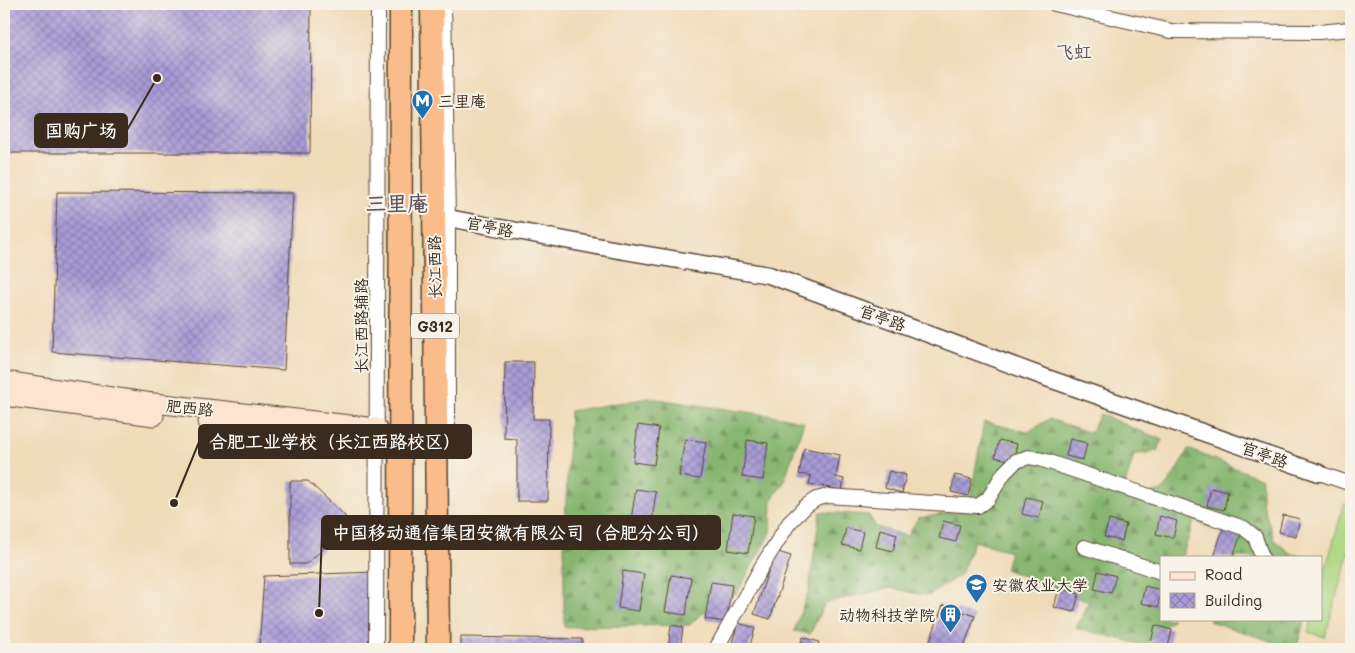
<svg xmlns="http://www.w3.org/2000/svg" width="1355" height="653" viewBox="0 0 1355 653" font-family="Mali,'LXGW WenKai TC',sans-serif">
<defs>
<pattern id="forest-firs" width="22" height="20" patternUnits="userSpaceOnUse" patternTransform="scale(1.25)"><rect width="22" height="20" fill="#87b66f"/><path d="M5 1l3.5 6h-7zM16 11l3.5 6h-7z" fill="#70945b"/></pattern>
<pattern id="building-cross-hatch" width="8" height="8" patternUnits="userSpaceOnUse" patternTransform="scale(1.25)"><rect width="8" height="8" fill="#a89bd7"/><path d="M0 0l8 8M0 8l8-8" fill="none" stroke="#8a7fae"/></pattern>
</defs>
<rect width="100%" height="100%" fill="#f7f3e8"/>
<filter id="ink" filterUnits="userSpaceOnUse"><feTurbulence type="fractalNoise" baseFrequency=".02" numOctaves="2"/><feDisplacementMap in="SourceGraphic" scale="10" xChannelSelector="R" yChannelSelector="G"/><feConvolveMatrix kernelMatrix="1 2 1 2 8 2 1 2 1" color-interpolation-filters="sRGB"/></filter>
<filter id="wash" filterUnits="userSpaceOnUse"><feTurbulence type="fractalNoise" baseFrequency=".0096" numOctaves="4" result="noise"/><feDisplacementMap in="SourceGraphic" scale="20" xChannelSelector="R" yChannelSelector="G"/><feGaussianBlur stdDeviation="1.12" result="paint"/><feColorMatrix in="noise" values="0 0 0 0 0 0 0 0 0 0 0 0 0 0 0 0 0 1.4 0 .05"/><feComposite in="paint" operator="in"/></filter>
<g filter="url(#wash)">
<rect width="100%" height="100%" fill="#f0dbb9"/>
<polygon fill="#aad581" stroke="#728050" points="1344,504 1351,506 1351,543 1325,637 1308,632 1312,619 1321,619 1321,585"/>
<g fill="url(#forest-firs)" stroke="#617046">
<polygon points="649,398 782,417 804,422 783,484 772,499 771,532 737,593 699,616 690,625 564,627 564,547 570,411"/>
<polygon points="1100,414 1162,440 1158,451 1134,455 1122,495 1135,497 1162,491 1174,475 1188,449 1262,479 1262,502 1274,540 1290,553 1303,557 1229,557 1235,537 1194,521 1182,557 1161,557 1161,619 1173,619 1144,645 1076,628 1089,602 1005,569 1010,551 974,541 961,574 929,596 889,588 825,603 810,634 794,631 809,589 820,512 869,515 876,527 907,536 918,518 968,510 984,422 1028,432 1049,419 1091,433"/>
<polygon points="1210,619 1305,619 1296,649 1295,649 1209,621"/>
</g>
<g id="blocks">
<g fill="url(#building-cross-hatch)">
<polygon points="4,4 311,4 310,153 4,153"/>
<polygon points="57,192 293,193 284,370 52,352"/>
<polygon points="505,362 534,362 533,419 549,419 548,501 517,501 517,439 504,438"/>
<polygon points="638,425 659,428 654,465 633,462"/>
<polygon points="685,439 706,442 700,479 679,476"/>
<polygon points="1070,439 1087,443 1083,460 1066,456"/>
<polygon points="747,440 768,443 763,480 742,477"/>
<polygon points="999,440 1017,444 1013,461 995,457"/>
<polygon points="804,448 840,455 836,477 844,479 842,490 809,484 811,476 799,474"/>
<polygon points="889,471 906,475 902,493 885,488"/>
<polygon points="955,475 972,479 968,496 951,492"/>
<polygon points="290,481 308,481 345,516 345,530 306,564 290,564"/>
<polygon points="1211,488 1228,492 1224,510 1207,506"/>
<polygon points="636,489 656,492 651,529 630,526"/>
<polygon points="1026,497 1043,501 1039,518 1022,514"/>
<polygon points="733,513 754,516 748,553 728,550"/>
<polygon points="1283,515 1300,519 1296,536 1279,532"/>
<polygon points="1160,516 1177,521 1173,538 1156,534"/>
<polygon points="1109,520 1126,524 1122,541 1104,537"/>
<polygon points="943,521 960,525 956,542 939,538"/>
<polygon points="846,528 863,532 859,549 842,545"/>
<polygon points="1223,528 1241,534 1233,557 1214,557"/>
<polygon points="880,529 897,534 893,551 876,547"/>
<polygon points="775,551 791,556 770,619 754,614"/>
<polygon points="623,571 644,574 639,611 618,608"/>
<polygon points="1098,571 1116,576 1111,593 1094,589"/>
<polygon points="376,572 376,649 259,649 264,576"/>
<polygon points="671,575 691,578 686,615 665,612"/>
<polygon points="711,582 732,585 726,622 705,619"/>
<polygon points="1145,586 1161,590 1158,607 1141,603"/>
<polygon points="1059,588 1079,594 1074,612 1054,607"/>
<polygon points="943,605 975,616 963,649 927,649"/>
<polygon points="738,623 755,628 749,649 730,649"/>
<polygon points="671,625 683,627 680,649 668,649"/>
<polygon points="1155,625 1172,630 1168,647 1151,643"/>
<polygon points="461,637 582,639 582,649 461,649"/>
<polygon points="803,637 819,642 816,649 799,649"/>
<polygon points="1255,643 1272,649 1253,649"/>
</g>
</g>
</g>
<g filter="url(#ink)">
<use href="#blocks" fill-opacity="0" stroke="#564535" stroke-width="1"/>
<g fill="none" stroke-linecap="round" stroke-linejoin="round">
<defs>
<g id="minor">
<polyline points="444,4 448,218 448,434"/>
<polyline points="1055,4 1171,31 1319,32 1351,29"/>
<polyline points="1319,473 1351,484"/>
<polyline points="1084,547 1161,572"/>
<polyline points="376,649 378,4"/>
<polyline points="716,649 762,566 789,523 806,506 816,499 828,496 978,506 988,499 1004,473 1016,461 1029,457 1043,460 1244,528 1255,537 1262,557"/>
</g>
<polyline id="tertiary" points="433,219 448,218 618,250 769,275 1047,378 1319,473"/>
<g id="secondary">
<polyline points="4,381 145,402 377,428"/>
<polyline points="4,396 154,416"/>
<polyline points="208,422 377,442"/>
</g>
<g id="trunk">
<path d="M432,4C433,219 438,434 438,649"/>
<polyline points="400,649 401,4"/>
</g>
</defs>
<use href="#minor" stroke="#564535" stroke-width="16"/>
<use href="#tertiary" stroke="#564535" stroke-width="19"/>
<use href="#secondary" stroke="#564535" stroke-width="21"/>
<use href="#trunk" stroke="#564535" stroke-width="25"/>
<use href="#minor" stroke="#fff" stroke-width="14"/>
<use href="#tertiary" stroke="#fff" stroke-width="16"/>
<use href="#secondary" stroke="#fde4d1" stroke-width="19"/>
<use href="#trunk" stroke="#fabc8b" stroke-width="22"/>
</g>
</g>
<defs>
<symbol id="metro-pin" viewBox="-11 -11 22 30"><path d="M0 17L-7.5 6A9.5 9.5 0 1 1 7.5 6Z" fill="#1f6fb2" stroke="#f7f3e8"/><path d="M-5.5 5V-5H-3L0 0L3-5H5.5V5H3V-.5L0 4L-3-.5V5Z" fill="#fff"/></symbol>
<symbol id="university-pin" viewBox="-11 -11 22 30"><path d="M0 17L-7.5 6A9.5 9.5 0 1 1 7.5 6Z" fill="#1f6fb2" stroke="#f7f3e8"/><path d="M0-5L7-2L0 1L-7-2ZM-4 1L0 2.5L4 1V4Q0 6-4 4Z" fill="#fff"/></symbol>
<symbol id="building-pin" viewBox="-11 -11 22 30"><path d="M0 17L-7.5 6A9.5 9.5 0 1 1 7.5 6Z" fill="#1f6fb2" stroke="#f7f3e8"/><path d="M-4-6H4V6H1V3H-1V6H-4ZM-2.5-4.3h1.7v1.8h-1.7ZM.8-4.3h1.7v1.8H.8ZM-2.5-1h1.7V.8h-1.7ZM.8-1h1.7V.8H.8Z" fill="#fff"/></symbol>
</defs>
<g fill-rule="evenodd">
<use href="#metro-pin" x="410" y="88" width="25" height="34"/>
<use href="#university-pin" x="964" y="572" width="25" height="34"/>
<use href="#building-pin" x="938" y="602" width="25" height="34"/>
</g>
<g text-anchor="middle" dominant-baseline="central" stroke-width="4" stroke-linejoin="round" paint-order="stroke">
<rect fill="#f7f3e8" stroke="#73665b" stroke-width="1" x="411" y="313.5" width="48" height="25" rx="4"/>
<g font-size="15" font-weight="bold" fill="#3b2a1e">
<text x="435" y="326">G312</text>
</g>
<g font-size="16" fill="#3b2a1e" stroke="#f7f3e8" text-anchor="start">
<text x="438" y="100">三里庵</text>
<text x="992" y="584">安徽农业大学</text>
<text x="935" y="614" text-anchor="end">动物科技学院</text>
</g>
<g font-size="16" fill="#3b2a1e" stroke="#f7f3e8">
<text transform="translate(490 226) rotate(11)">官亭路</text>
<text transform="translate(434 267) rotate(-91)">长江西路</text>
<text transform="translate(883 317) rotate(20)">官亭路</text>
<text transform="translate(360 326) rotate(-90)">长江西路辅路</text>
<text transform="translate(190 407) rotate(6)">肥西路</text>
<text transform="translate(1265 454) rotate(19)">官亭路</text>
</g>
<g font-size="18" fill="#61525f" stroke="#f7f3e8">
<text x="1074" y="51">飞虹</text>
</g>
<g font-size="21" font-weight="bold" fill="#61525f" stroke="#f7f3e8">
<text x="397" y="202">三里庵</text>
</g>
</g>
<path fill="none" stroke="#3b2a1e" stroke-width="2" d="M157 78L127 130M174 503L199 442M319 613L322 533"/>
<g fill="#3b2a1e" stroke="#f7f3e8" stroke-width="2">
<circle cx="157" cy="78" r="5"/>
<circle cx="174" cy="503" r="5"/>
<circle cx="319" cy="613" r="5"/>
</g>
<g fill="#3b2a1e" stroke="#3b2a1e" stroke-width="2">
<rect x="35" y="114" width="92" height="33" rx="5"/>
<rect x="199" y="425" width="272" height="33" rx="5"/>
<rect x="322" y="516" width="398" height="33" rx="5"/>
</g>
<g font-size="18" text-anchor="middle" font-weight="bold" fill="#fff">
<text x="81" y="137">国购广场</text>
<text x="335" y="448">合肥工业学校（长江西路校区）</text>
<text x="521" y="539">中国移动通信集团安徽有限公司（合肥分公司）</text>
</g>
<rect width="1355" height="653" fill="none" stroke="#f7f3e8" stroke-width="20"/>
<rect x="1160" y="556" width="162" height="65" fill="#f7f3e8" stroke="#aca397"/>
<rect x="1170" y="572" width="25" height="8" fill="#fde4d1" stroke="#aca397"/>
<text x="1205" y="580" font-size="15" fill="#3b2a1e">Road</text>
<rect x="1170" y="593" width="25" height="15" fill="url(#building-cross-hatch)" stroke="#aca397"/>
<text x="1205" y="606" font-size="15" fill="#3b2a1e">Building</text>
</svg>
